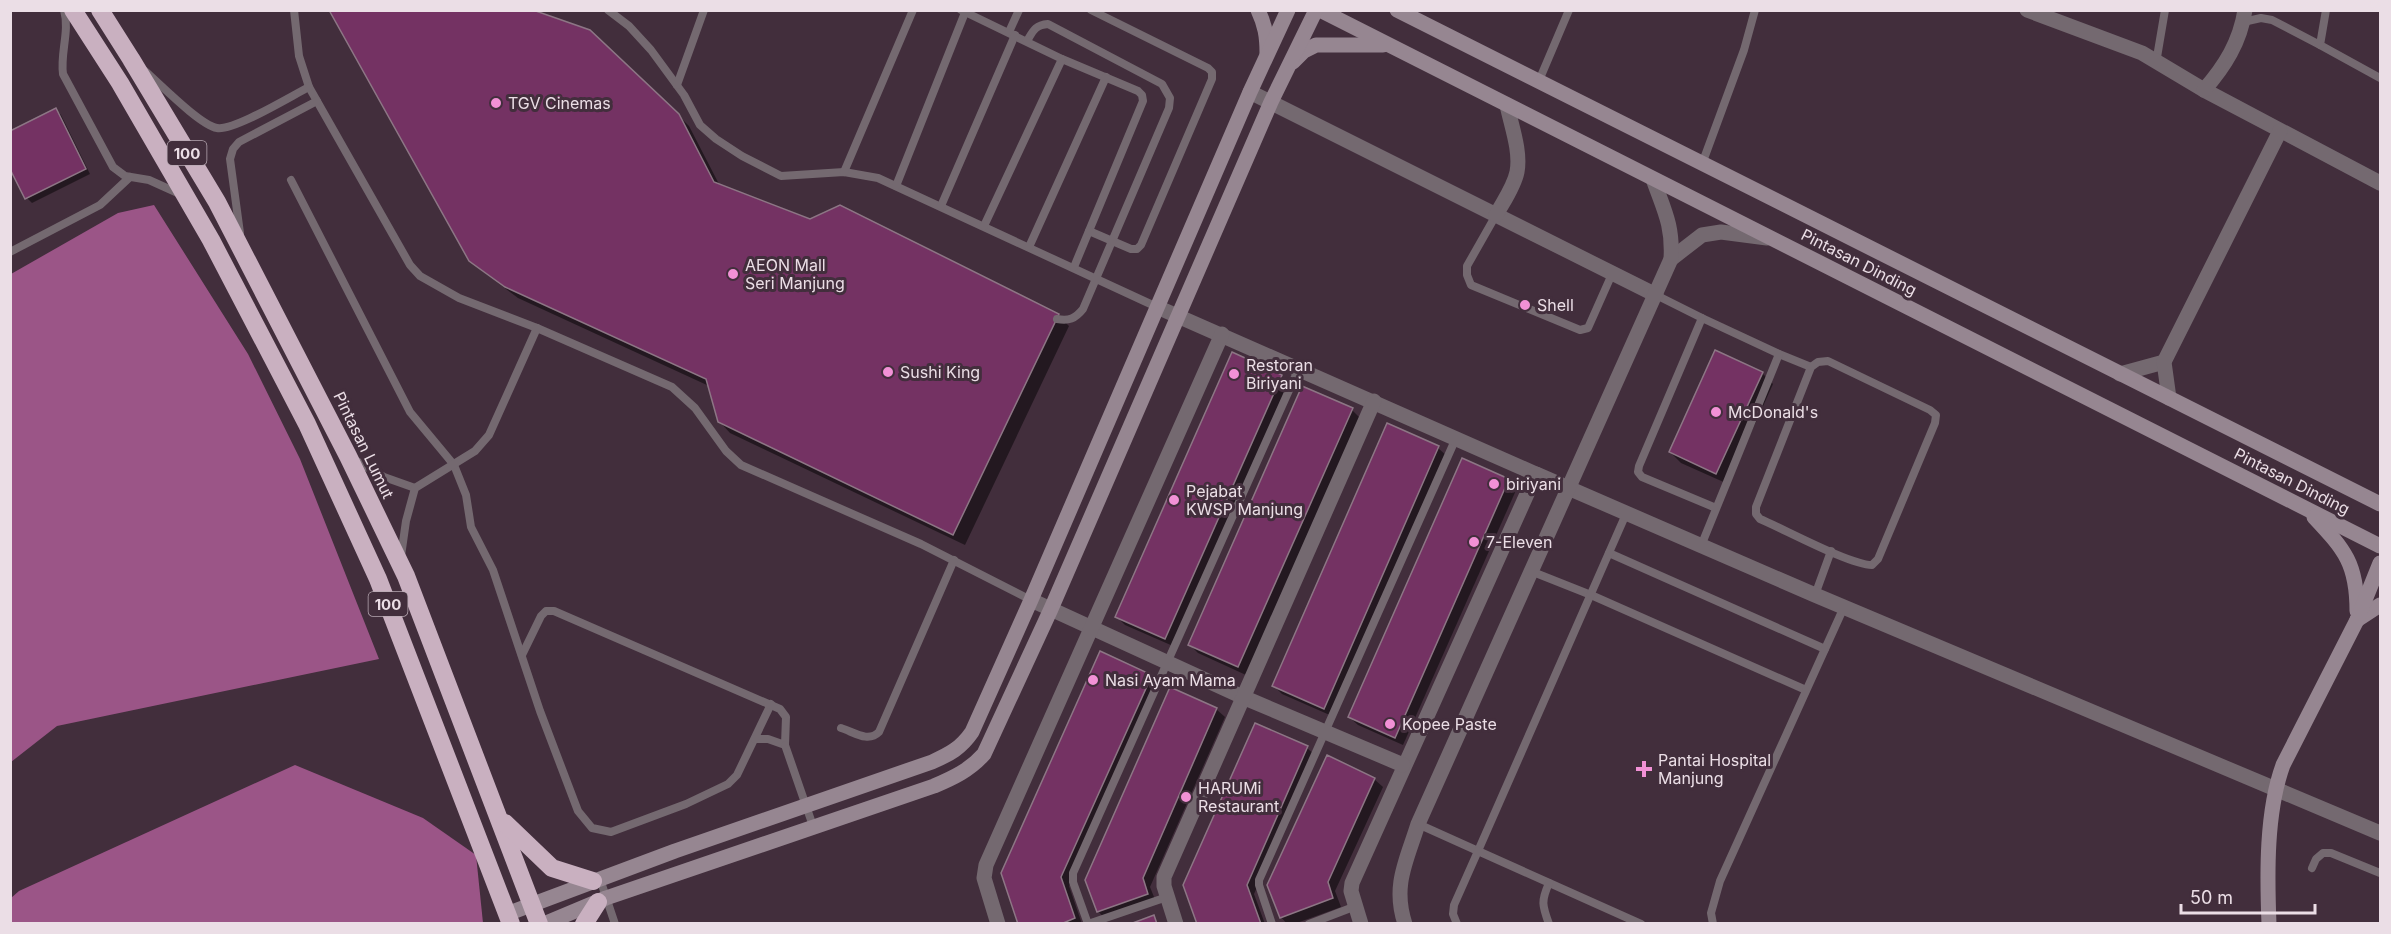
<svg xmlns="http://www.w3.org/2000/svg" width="2391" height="934" viewBox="0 0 2391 934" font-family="Inter,sans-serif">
<rect width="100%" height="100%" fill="#422e3c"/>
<g fill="#9b5587">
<polygon points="154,205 248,354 300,459 379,659 57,726 11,762 11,274 118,213"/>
<polygon points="295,765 423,818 476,855 483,923 11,924 11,898 19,891"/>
</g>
<g fill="#0007">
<polygon points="56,110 61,115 90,174 32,203 27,198"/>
<polygon points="678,115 689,126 720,186 1058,315 1069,326 965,545 730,433 719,421 709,386 518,298 482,271 470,260"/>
<polygon points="1762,373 1773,384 1728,484 1681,463 1670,452"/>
<polygon points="1281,376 1289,384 1173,646 1125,625 1117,617"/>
<polygon points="1352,410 1360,418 1246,675 1198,653 1190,645"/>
<polygon points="1388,425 1438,448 1447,456 1332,716 1282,694 1274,686"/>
<polygon points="1508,480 1517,488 1403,745 1358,725 1349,717"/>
<polygon points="1151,676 1159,684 1069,886 1082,924 1020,924"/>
<polygon points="1216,709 1225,717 1150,887 1156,902 1106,920 1098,911"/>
<polygon points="1256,725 1307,748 1316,756 1254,894 1265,924 1199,924"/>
<polygon points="1374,779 1383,787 1335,891 1341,907 1294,924 1287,924 1281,917"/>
</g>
<g fill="#743263" stroke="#8d7685" stroke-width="1.5">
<polygon points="329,10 533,10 590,30 679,114 714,182 810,219 840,205 1059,314 953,535 718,422 706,379 505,287 469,261"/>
<polygon points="56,108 86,169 25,199 10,169 10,131"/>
<polygon points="1715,350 1763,372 1716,474 1669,452"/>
<polygon points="1232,352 1282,375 1165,639 1115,617"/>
<polygon points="1302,386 1353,408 1238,667 1188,645"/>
<polygon points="1387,423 1439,446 1324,709 1272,686"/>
<polygon points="1462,458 1509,479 1395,738 1348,717"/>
<polygon points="1100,651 1152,675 1061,877 1075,918 1061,924 1018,924 1001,873"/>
<polygon points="1170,687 1217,708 1143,878 1148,894 1097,912 1085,880"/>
<polygon points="1255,723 1308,746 1247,885 1261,924 1197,924 1183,885"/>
<polygon points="1327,755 1375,778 1328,882 1333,898 1280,918 1267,885"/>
<polygon points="1154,915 1157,924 1130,924"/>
</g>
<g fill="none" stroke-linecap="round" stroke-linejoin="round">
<g stroke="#746970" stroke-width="8">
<path d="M64,10C70,31 60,53 63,74L113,167L125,176L149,180L180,194"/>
<polyline points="294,10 299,56 309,87 410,265 420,276 459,298 537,328 672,387 695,408 726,451 741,465 921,544 1031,600"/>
<polyline points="608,10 629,26 651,50 684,95 700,125 716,139 742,156 781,176 844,172 878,178 1157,307"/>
<polyline points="961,10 1062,59 1138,91 1142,95 1143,101 1074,267"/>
<polyline points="2326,10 2320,45 2380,78"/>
<polyline points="2243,22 2261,18 2272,20 2320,45"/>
<polyline points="1009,32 1019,10"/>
<polyline points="2156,63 2165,10"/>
<path d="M145,71C160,84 200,125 217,128C234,131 291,96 309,87"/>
<polyline points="1538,83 1569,10"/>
<polyline points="677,85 704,10"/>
<polyline points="1702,164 1744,50 1755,10"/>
<polyline points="844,172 913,10"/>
<polyline points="291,180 410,412 454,465 466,495 471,527 493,570 540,711 578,811 592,828 611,832 686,804 728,784 737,775 771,704"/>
<polyline points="896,186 966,10"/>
<polyline points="941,206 1015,35"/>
<polyline points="1496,215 1467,266 1467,275 1471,285 1580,330 1588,328 1612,274"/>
<polyline points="984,226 1062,59"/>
<polyline points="1089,231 1131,249 1137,249 1141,245 1212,79 1212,72 1208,68 1091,10"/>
<polyline points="240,233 230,159 233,149 239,142 317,101"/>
<polyline points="1029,247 1106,77"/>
<polyline points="10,252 100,205 130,177"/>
<polyline points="1656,295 1702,318"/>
<polyline points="1779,354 1811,367"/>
<path d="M1828,361L1930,410L1936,415L1935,423L1878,559L1872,565C1850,565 1784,529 1760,519L1756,514V507L1811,367L1818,362Z"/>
<polyline points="353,459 384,477 415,488"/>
<polyline points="1701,546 1779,354 1702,318 1639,466 1638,472 1642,477 1716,508"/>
<polyline points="1609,553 1825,649"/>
<polyline points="401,556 406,521 415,488 475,451 489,435 537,328"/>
<polyline points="1533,572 1591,595 1806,690"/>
<polyline points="1815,595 1831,551"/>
<polyline points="522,655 541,616 546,611 554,611 780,709 786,717 785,745 768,739 755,739"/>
<path d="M841,728C854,732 868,743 879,732L954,560"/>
<polyline points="785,745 813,826"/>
<polyline points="1418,824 1478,851 1626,514"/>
<polyline points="2312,868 2316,859 2323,853 2331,853 2380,873"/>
<polyline points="600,879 615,924"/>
<polyline points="1088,924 1073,882 1073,873 1299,368"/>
<polyline points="1088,924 1167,897"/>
<polyline points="1272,924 1259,885 1259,880 1456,438"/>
<polyline points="1309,924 1356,906"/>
<polyline points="1457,924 1453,914 1454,905 1478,851 1641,924"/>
<path d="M1549,924C1542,905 1541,901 1549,883"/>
<polyline points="1713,924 1711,913 1720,881 1844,607"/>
</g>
<g stroke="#746970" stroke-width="15">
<polyline points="2027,10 2142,53 2204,90 2380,183"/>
<path d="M2204,90C2225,66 2240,42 2245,10"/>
<polyline points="1250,92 1656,295"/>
<path d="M1496,215C1503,202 1514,187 1517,172C1521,151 1511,125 1507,105"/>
<polyline points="1671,259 1702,235 1721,232 1767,238"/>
<polyline points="1157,307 1536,474 1352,883 1351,891 1361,924"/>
<polyline points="2120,374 2164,362"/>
<polyline points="2169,398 2164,362 2280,131"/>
<polyline points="1536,474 1815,595 2380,833"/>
<polyline points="1031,600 1245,698 1403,765"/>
<polyline points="998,924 984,878 986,865 1222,334"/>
<polyline points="1176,924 1164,886 1164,877 1374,401"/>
<path d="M1405,924C1392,885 1407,860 1418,824L1671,259C1673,225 1664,210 1653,179"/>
</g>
<g stroke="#968691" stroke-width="15">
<path d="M1258,10C1265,25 1267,36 1267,53"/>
<polyline points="1320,10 2380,546"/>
<polyline points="1397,10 2380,504"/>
<polyline points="1293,62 1304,51 1316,45 1383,45"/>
<path d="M2314,517C2345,550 2357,564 2357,611"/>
<polyline points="2357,620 2380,605"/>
<path d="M507,914L675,851L932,762C950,754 961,748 972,732L1031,600L1250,92L1288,10"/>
<path d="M544,924L606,898L934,786C953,778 970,770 984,754L1051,609L1271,102L1316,10"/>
<path d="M2269,924C2267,874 2266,812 2283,765L2357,620L2380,563"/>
</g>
<g stroke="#c9b0c0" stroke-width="18">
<polyline points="73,10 120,83 211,240 307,424 378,579 511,924"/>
<polyline points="100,10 131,59 217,202 348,456 406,576 539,924"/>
<polyline points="505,823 552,868 593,881"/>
<polyline points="584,924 598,902"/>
</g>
<path stroke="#746970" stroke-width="8" d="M1027,41C1033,31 1035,25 1048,24L1162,84L1170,98L1169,108L1083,309C1075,319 1069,321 1057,319"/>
</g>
<g fill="#f291d6" stroke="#422e3c" stroke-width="2">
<circle cx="496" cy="103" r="6"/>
<circle cx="733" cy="274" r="6"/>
<circle cx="1525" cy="305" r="6"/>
<circle cx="888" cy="372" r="6"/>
<circle cx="1234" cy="374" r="6"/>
<circle cx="1716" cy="412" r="6"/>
<circle cx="1494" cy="484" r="6"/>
<circle cx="1174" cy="500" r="6"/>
<circle cx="1474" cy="542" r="6"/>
<circle cx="1093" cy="680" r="6"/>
<circle cx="1390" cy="724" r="6"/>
<path d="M1641 760h6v6h6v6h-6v6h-6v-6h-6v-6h6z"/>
<circle cx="1186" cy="797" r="6"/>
</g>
<g text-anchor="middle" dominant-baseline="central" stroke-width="6" stroke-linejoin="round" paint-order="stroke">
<g fill="#422e3c" stroke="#b8a9b3" stroke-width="1.5">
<rect x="167.5" y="141" width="39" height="24" rx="4.5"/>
<rect x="368.5" y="592" width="39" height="24" rx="4.5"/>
</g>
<g font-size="15" font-weight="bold" fill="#ebdee6">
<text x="187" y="153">100</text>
<text x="388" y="604">100</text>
</g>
<g font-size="16" fill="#ebdee6" stroke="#422e3c" text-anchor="start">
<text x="508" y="103">TGV Cinemas</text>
<text x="745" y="265">AEON Mall<tspan x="745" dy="18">Seri Manjung</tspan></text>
<text x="1537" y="305">Shell</text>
<text x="1246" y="365">Restoran<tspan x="1246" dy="18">Biriyani</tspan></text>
<text x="900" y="372">Sushi King</text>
<text x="1728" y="412">McDonald's</text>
<text x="1506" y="484">biriyani</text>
<text x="1186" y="491">Pejabat<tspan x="1186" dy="18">KWSP Manjung</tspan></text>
<text x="1486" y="542">7-Eleven</text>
<text x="1105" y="680">Nasi Ayam Mama</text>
<text x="1402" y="724">Kopee Paste</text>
<text x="1658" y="760">Pantai Hospital<tspan x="1658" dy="18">Manjung</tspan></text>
<text x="1198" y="788">HARUMi<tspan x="1198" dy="18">Restaurant</tspan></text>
</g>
<g font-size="16" fill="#ebdee6" stroke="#422e3c">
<text transform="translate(1859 262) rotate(27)">Pintasan Dinding</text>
<text transform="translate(364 445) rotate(64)">Pintasan Lumut</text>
<text transform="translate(2292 481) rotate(27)">Pintasan Dinding</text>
</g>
</g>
<rect width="2391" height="934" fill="none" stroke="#ebdee6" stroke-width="24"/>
<path d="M2181 904v9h134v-9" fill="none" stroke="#ebdee6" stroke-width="3"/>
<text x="2190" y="904" font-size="18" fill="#ebdee6" stroke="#422e3c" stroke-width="4.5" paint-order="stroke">50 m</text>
</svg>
